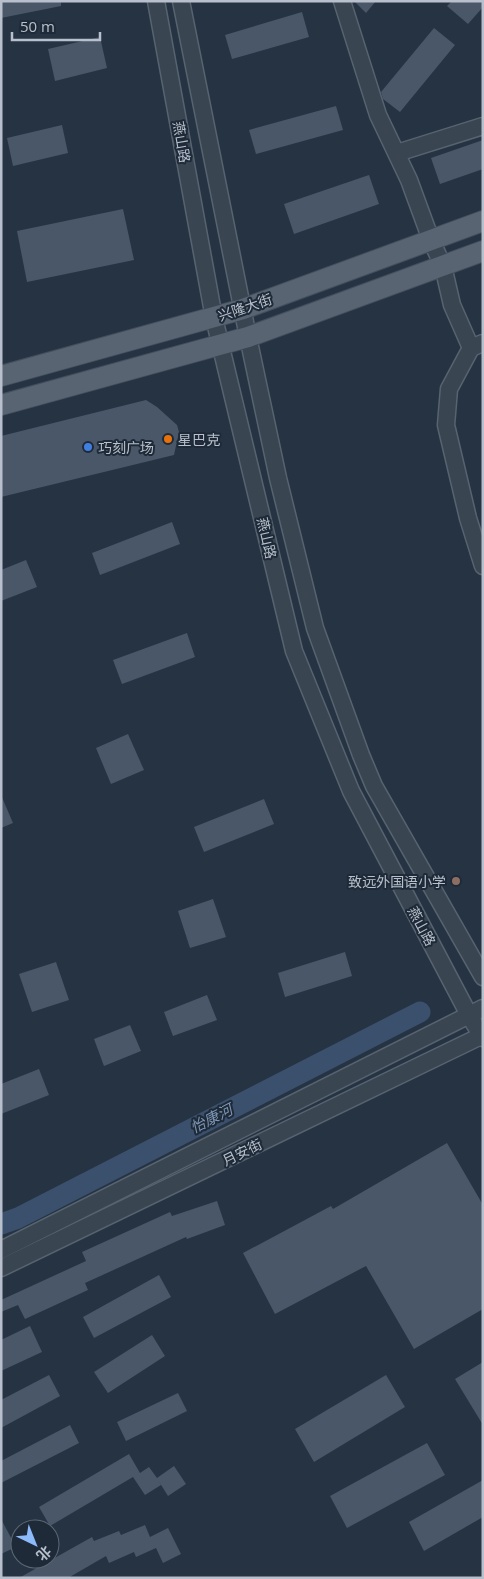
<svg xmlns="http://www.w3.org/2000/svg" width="484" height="1579" viewBox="0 0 484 1579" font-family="'Open Sans','Noto Sans SC',sans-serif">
<rect width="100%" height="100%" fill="#263343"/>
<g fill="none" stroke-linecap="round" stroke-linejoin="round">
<polyline stroke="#3b506c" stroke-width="21" points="1,1224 18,1218 420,1012"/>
</g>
<g fill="#4a5769">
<polygon points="1,1 61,1 61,6 1,18"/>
<polygon points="354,1 376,1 366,13"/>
<polygon points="452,1 483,1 483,7 468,24 447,6"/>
<polygon points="302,12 309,37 232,59 225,35"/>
<polygon points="434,28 455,45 400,112 383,99 381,92"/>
<polygon points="100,37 107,68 55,81 48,49"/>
<polygon points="336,106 343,130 256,154 249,130"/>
<polygon points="62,125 68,153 13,166 7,138"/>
<polygon points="483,140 483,169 440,184 431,158"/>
<polygon points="369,175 379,204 294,234 284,204"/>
<polygon points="123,209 134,260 27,282 17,231"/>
<polygon points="146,400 157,407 177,425 179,432 174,455 1,497 1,436"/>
<polygon points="172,522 180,544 100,575 92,553"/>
<polygon points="26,560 37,587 1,601 1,570"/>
<polygon points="187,633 195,657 122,684 113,660"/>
<polygon points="128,734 144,770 111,784 96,748"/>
<polygon points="1,795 13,823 1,828"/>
<polygon points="264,799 274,824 204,852 194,827"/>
<polygon points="213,899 226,937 190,948 178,911"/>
<polygon points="345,952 352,976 285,997 278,973"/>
<polygon points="56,962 69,1000 32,1012 19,974"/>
<polygon points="207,995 217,1020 173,1036 164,1012"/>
<polygon points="130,1025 141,1051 104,1066 94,1039"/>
<polygon points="39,1069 49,1095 1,1114 1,1084"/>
<polygon points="447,1143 483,1205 483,1309 414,1349 366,1266 275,1314 243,1253 331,1206 333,1209"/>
<polygon points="217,1201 225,1225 187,1239 186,1237 85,1283 88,1290 25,1319 18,1305 1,1312 1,1300 86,1261 82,1252 170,1212 172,1216"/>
<polygon points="159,1275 171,1297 94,1338 83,1317"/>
<polygon points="30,1326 42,1352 1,1371 1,1340"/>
<polygon points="152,1335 165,1356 108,1393 94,1372"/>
<polygon points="483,1362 483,1425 455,1379"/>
<polygon points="49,1375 60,1396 1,1428 1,1400"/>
<polygon points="386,1375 405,1407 314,1462 295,1429"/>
<polygon points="178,1393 187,1411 126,1441 117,1422"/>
<polygon points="70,1425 79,1443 1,1483 1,1461"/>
<polygon points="427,1443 445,1475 347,1528 330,1496"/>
<polygon points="129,1454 140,1473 149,1467 157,1478 174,1466 186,1484 168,1496 158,1480 161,1485 145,1495 133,1477 50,1526 39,1507"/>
<polygon points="483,1480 483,1517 424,1551 409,1522"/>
<polygon points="1,1519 16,1547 1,1554"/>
<polygon points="145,1525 150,1537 168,1528 181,1554 163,1563 156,1548 136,1557 134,1552 109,1563 106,1556 68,1578 19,1578 92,1537 94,1541 119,1531 121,1535"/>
</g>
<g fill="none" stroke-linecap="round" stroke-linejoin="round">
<defs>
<g id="minor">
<polyline points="156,1 214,318 294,651 351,791 469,1015 483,1038"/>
<polyline points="181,1 248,337 278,478 315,628 361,755 374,786 483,977"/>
<polyline points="342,1 378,115 409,180 431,240 443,266 452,305 471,348"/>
<polyline points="397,153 483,126"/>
<polyline points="483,343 471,348 449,389 446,425 468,518 483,566"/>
<polyline points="1,1250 483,1008"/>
<polyline points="1,1268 483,1035"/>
</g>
<g id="major">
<polyline points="1,376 243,309 483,221"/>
<polyline points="1,405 248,337 483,251"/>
</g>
</defs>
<use href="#minor" stroke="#586370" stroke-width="19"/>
<use href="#major" stroke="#444e5c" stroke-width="22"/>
<use href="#minor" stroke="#3a4552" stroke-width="16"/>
<use href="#major" stroke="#586472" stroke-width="20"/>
</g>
<circle fill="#e8710a" stroke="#1f2a38" stroke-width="2" cx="168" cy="439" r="5"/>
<circle fill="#3f7fe0" stroke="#1f2a38" stroke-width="2" cx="88" cy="447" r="5"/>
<circle fill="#8d6e63" stroke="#1f2a38" stroke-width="2" cx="456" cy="881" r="5"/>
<g text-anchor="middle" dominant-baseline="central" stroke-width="4" stroke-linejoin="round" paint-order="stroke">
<g font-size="14" fill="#b7c0cc" stroke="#1f2a38">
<text transform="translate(182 142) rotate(80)">燕山路</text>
<text transform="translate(245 307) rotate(-19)">兴隆大街</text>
<text transform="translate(267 538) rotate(77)">燕山路</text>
<text transform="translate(422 926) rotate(62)">燕山路</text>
<text transform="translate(242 1152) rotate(-26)">月安街</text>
</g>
<g font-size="14" fill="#b7c0cc" stroke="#1f2a38" text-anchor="start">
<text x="178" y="439">星巴克</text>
<text x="98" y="447">巧刻广场</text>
<text x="446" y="881" text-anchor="end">致远外国语小学</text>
</g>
<g font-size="15" font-style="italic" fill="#7e96b4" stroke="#1f2a38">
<text transform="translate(211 1118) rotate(-27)">怡康河</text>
</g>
</g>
<rect width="484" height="1579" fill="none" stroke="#b7c0cc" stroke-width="5"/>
<g transform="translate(35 1544) rotate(137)"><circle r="24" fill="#1f2a38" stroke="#5c6673"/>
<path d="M0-4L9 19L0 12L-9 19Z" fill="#8dbafb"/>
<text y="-8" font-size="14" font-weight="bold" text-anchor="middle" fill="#b7c0cc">北</text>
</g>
<path d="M12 32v8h88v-8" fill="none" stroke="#b7c0cc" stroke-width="2.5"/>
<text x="20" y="32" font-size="15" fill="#b7c0cc" stroke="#1f2a38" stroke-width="4" paint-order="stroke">50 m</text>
</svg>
